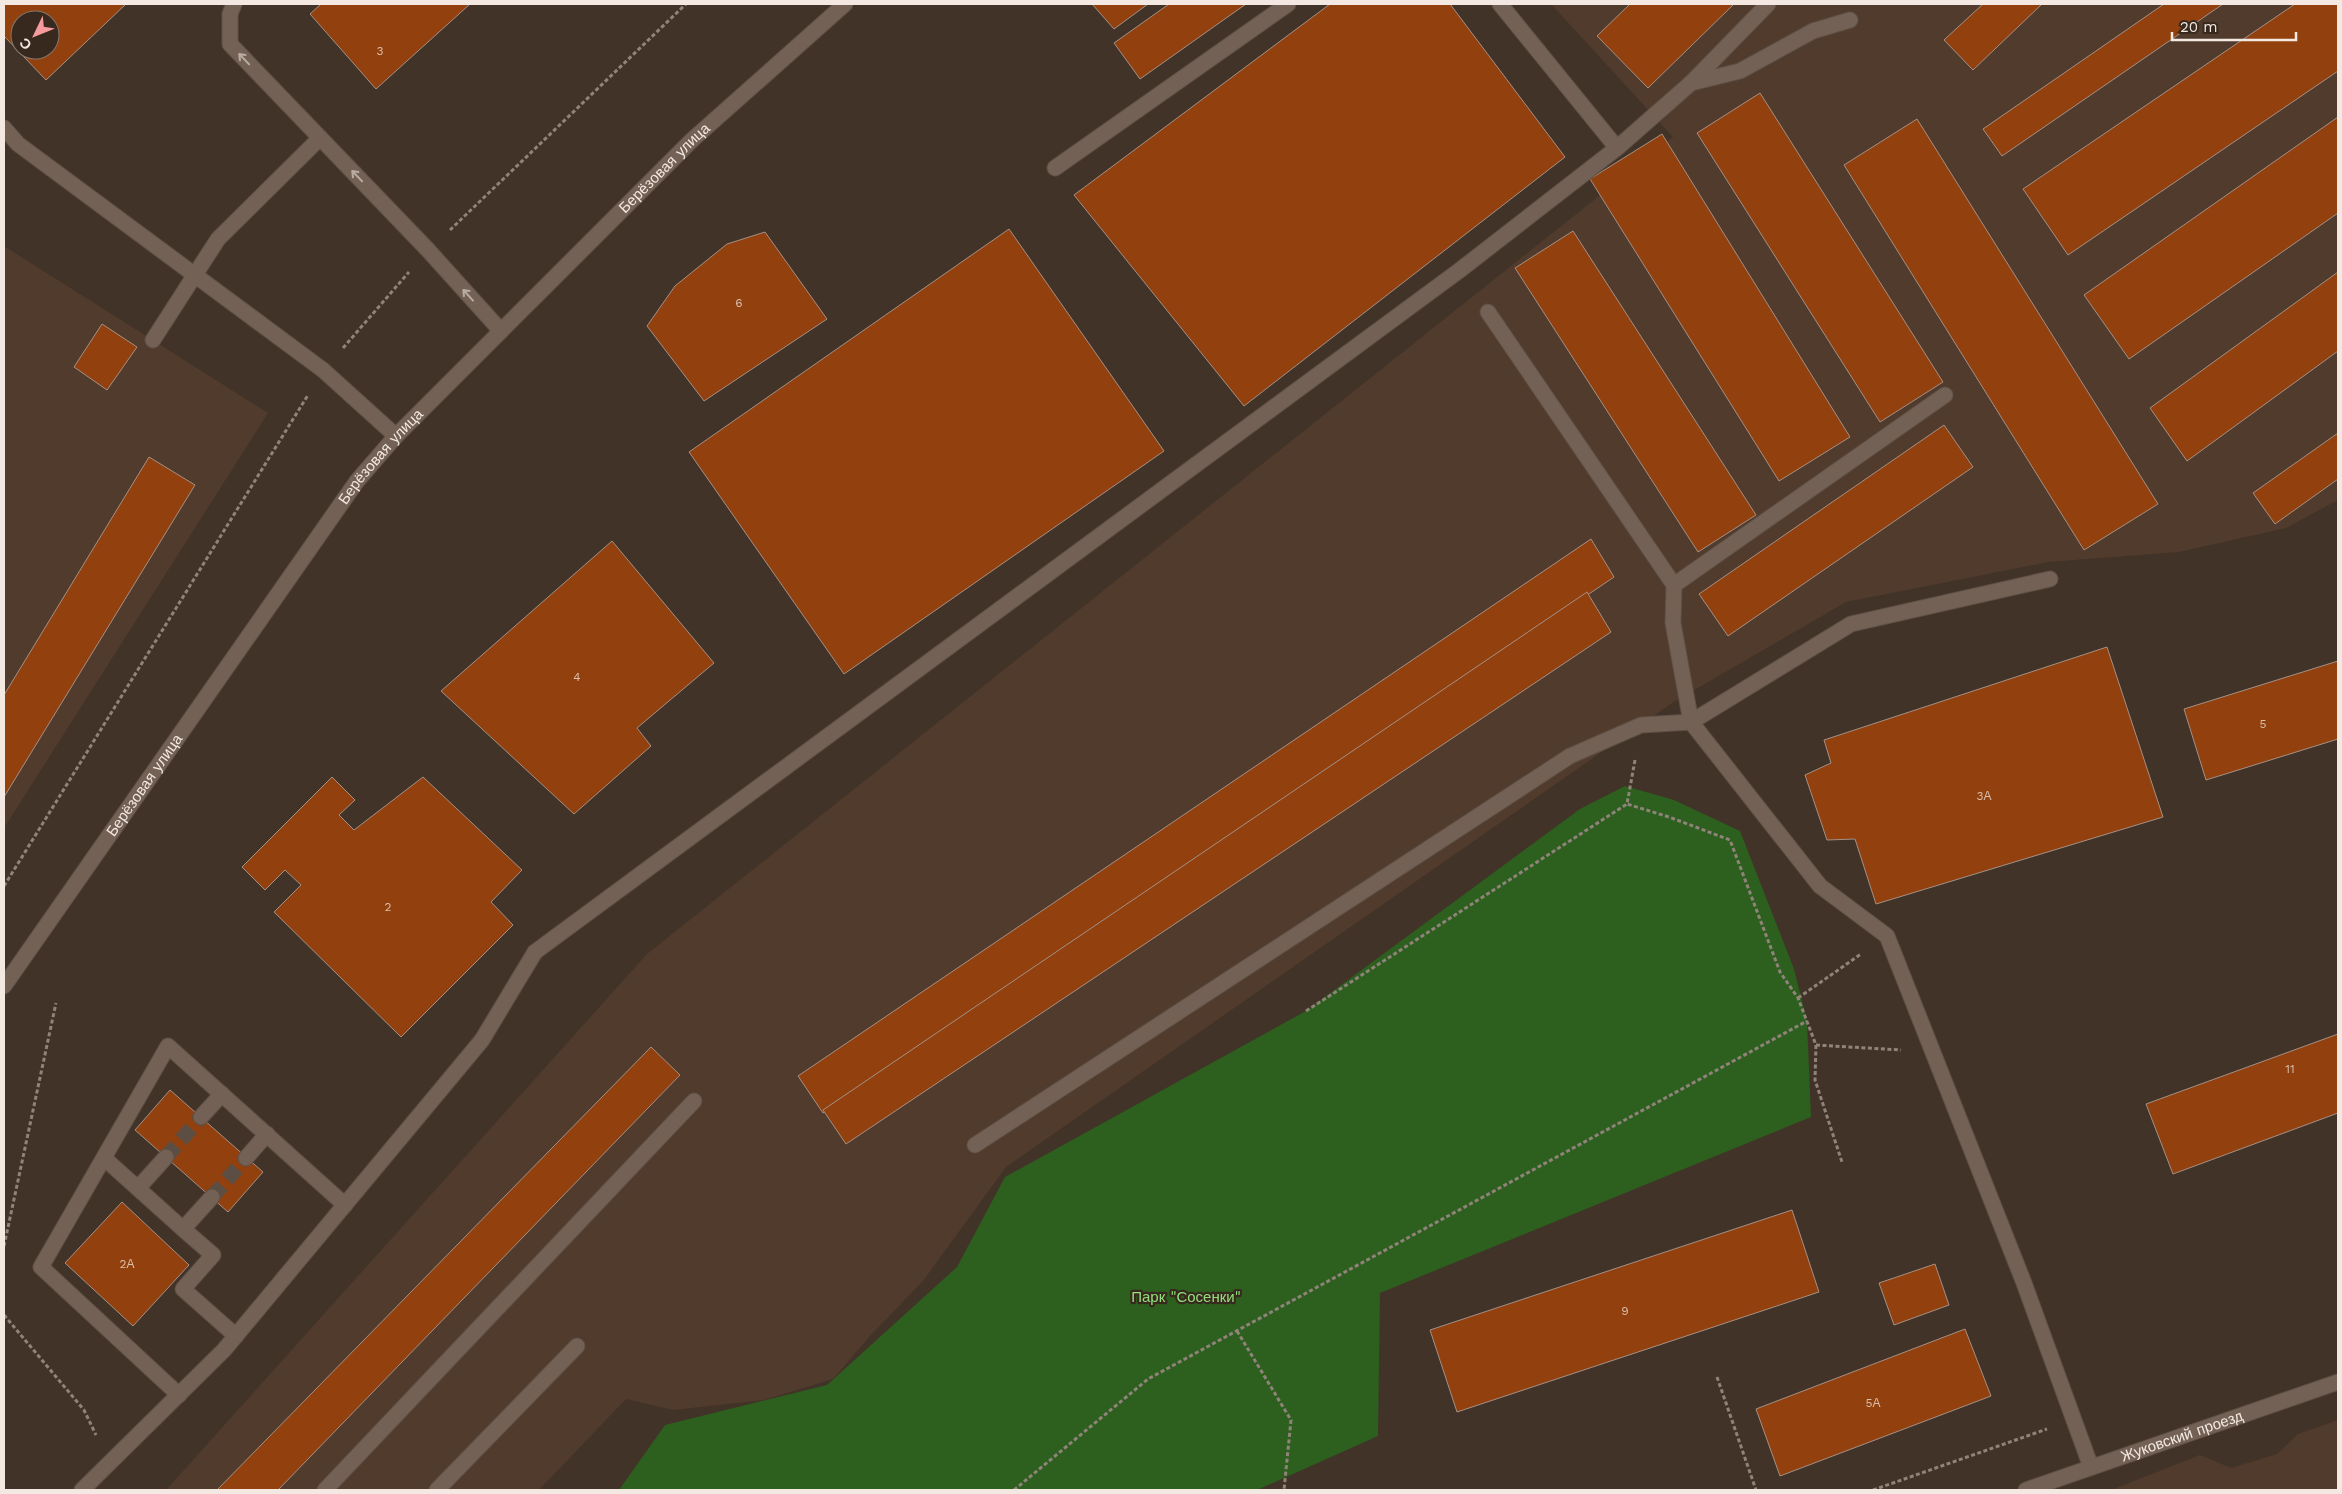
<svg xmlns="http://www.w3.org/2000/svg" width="2342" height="1494" viewBox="0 0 2342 1494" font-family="'Work Sans',sans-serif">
<rect width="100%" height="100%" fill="#423328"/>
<g fill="#513b2c">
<polygon points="1551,4 2338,4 2338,500 2286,528 2179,552 2048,562 1846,602 1672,703 1006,1167 923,1281 870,1336 833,1379 764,1400 673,1410 626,1399 539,1490 166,1490 647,954 1673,137"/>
<polygon points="4,246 268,413 4,828"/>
<polygon points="2338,1420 2338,1490 2111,1490 2200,1455 2231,1468 2277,1454 2298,1434"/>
</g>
<polygon fill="#2d5f1e" points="1625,786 1674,800 1740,831 1794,969 1807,1021 1811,1117 1380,1293 1378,1436 1257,1490 619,1490 665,1425 827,1385 957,1267 1005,1177 1306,1011 1580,809"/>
<g fill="#92410e" stroke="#a59086" fill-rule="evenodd">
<path d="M4,4H126L46,80L4,36ZM20,20H50V50H20Z"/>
<polygon points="321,4 470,4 376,89 310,14"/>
<polygon points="1092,4 1148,4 1114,29"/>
<polygon points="1169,4 1246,4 1140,79 1114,43"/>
<polygon points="1330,4 1450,4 1565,157 1244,406 1074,195"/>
<polygon points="1630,4 1734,4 1648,88 1597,36"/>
<polygon points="1983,4 2042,4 1973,70 1944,40"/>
<polygon points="2164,4 2223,4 2002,156 1983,129"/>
<polygon points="2295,4 2338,4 2338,71 2068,255 2023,189"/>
<polygon points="1760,93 1943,382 1880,422 1697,133"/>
<polygon points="2338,117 2338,213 2129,359 2084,295"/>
<polygon points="1917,119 2158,504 2084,550 1844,165"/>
<polygon points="1662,134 1850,437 1779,481 1590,179"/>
<polygon points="1009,229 1164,451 844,674 689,452"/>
<polygon points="1573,231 1756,515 1698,552 1515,268"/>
<polygon points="765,232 827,319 704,401 647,326 675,286 727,244"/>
<polygon points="2338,272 2338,351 2187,461 2150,408"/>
<polygon points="102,324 137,347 107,390 74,367"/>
<polygon points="1944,425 1973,467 1728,636 1699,594"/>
<polygon points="2338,433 2338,479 2275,524 2253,493"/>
<polygon points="149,457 195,485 4,797 4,695"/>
<polygon points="1591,539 1614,577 823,1113 798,1076"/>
<polygon points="612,541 714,663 637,728 651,746 574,814 441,691"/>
<polygon points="1587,592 1611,632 846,1144 823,1110"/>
<polygon points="2107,647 2163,817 1876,904 1855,839 1827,840 1805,775 1831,763 1824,740"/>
<polygon points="2338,661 2338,739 2206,780 2184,709"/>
<polygon points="332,777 355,800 339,815 354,830 423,777 522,870 491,902 513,925 401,1037 274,912 301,885 285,870 265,890 242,867"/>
<polygon points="2338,1034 2338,1113 2173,1174 2146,1104"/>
<polygon points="651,1047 680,1075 278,1490 217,1490"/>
<polygon points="170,1090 263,1172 228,1212 135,1130"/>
<polygon points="122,1202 189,1265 133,1326 65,1263"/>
<polygon points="1792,1210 1819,1292 1457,1412 1430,1330"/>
<polygon points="1935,1264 1949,1305 1894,1325 1879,1283"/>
<polygon points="1965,1329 1991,1396 1780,1476 1756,1409"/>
</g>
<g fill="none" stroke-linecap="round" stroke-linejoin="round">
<g stroke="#5d4e44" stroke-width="15" stroke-dasharray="15 8" stroke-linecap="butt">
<polyline points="166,1157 201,1117"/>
<polyline points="212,1197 246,1158"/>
</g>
<defs>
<g id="minor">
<polyline points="234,4 230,14 230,44 428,250 501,331"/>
<polyline points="1500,4 1617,148"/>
<polyline points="1691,83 1768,4"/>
<polyline points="4,128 18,144 323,370 396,436"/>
<polyline points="1055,168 1288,4"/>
<polyline points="1488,312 1674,585"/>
<polyline points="153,340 218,239 320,138"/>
<polyline points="1945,395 1674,585 1673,623 1691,722 1820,886 1887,936 2024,1283 2091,1467"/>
<path id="s1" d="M4,986L357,481L396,436L692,140L845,4"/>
<polyline points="201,1117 222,1094"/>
<polyline points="975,1145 1570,756 1641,725 1691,722 1851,624 2050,579"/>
<polyline points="104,1158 183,1229"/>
<polyline points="246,1158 267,1134"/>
<polyline points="138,1188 166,1157"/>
<polyline points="212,1197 183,1229 213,1255 183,1289 236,1336"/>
<polyline points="179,1395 41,1267 168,1046 345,1205"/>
<polyline points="82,1490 224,1350 482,1040 535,952 1460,270 1617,148 1691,83 1740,71 1813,31 1850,20"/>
<polyline points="325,1490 694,1101"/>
<polyline points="437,1490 577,1346"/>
<path id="s2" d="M2026,1490L2338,1382"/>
</g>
</defs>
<use href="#minor" stroke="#5e5047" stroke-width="17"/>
<g stroke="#90837a" stroke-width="3" stroke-dasharray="4 2.5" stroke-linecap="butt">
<polyline points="450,230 686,4"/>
<polyline points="343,348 409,272"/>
<polyline points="1635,760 1627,804 1669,817 1730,840 1780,972 1798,998 1816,1045 1815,1080 1842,1162"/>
<polyline points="4,886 308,395"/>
<polyline points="1798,998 1861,954"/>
<polyline points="1306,1011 1627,804"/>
<polyline points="1816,1045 1901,1050"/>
<polyline points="4,1246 56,1003"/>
<polyline points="4,1315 84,1410 96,1435"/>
<polyline points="1237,1331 1291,1420 1284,1490"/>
<polyline points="1717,1377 1756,1490"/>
<polyline points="1014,1490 1148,1379 1807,1021"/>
<polyline points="1873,1490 2047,1429"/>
</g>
<use href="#minor" stroke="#736155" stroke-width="15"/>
</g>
<defs><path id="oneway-shaft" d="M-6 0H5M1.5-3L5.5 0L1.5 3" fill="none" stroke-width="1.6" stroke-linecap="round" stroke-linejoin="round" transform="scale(1.25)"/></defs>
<g stroke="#b9aca3">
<use href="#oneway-shaft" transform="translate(244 59) rotate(-134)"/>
<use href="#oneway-shaft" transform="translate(357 176) rotate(-134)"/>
<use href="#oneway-shaft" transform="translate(468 295) rotate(-132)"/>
</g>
<g text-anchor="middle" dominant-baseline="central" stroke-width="4.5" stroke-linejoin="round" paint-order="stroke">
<g font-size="12" fill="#dbbfad">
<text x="380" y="51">3</text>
<text x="739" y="303">6</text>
<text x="577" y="677">4</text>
<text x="2263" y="724">5</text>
<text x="1984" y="796">3А</text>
<text x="388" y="907">2</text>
<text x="2290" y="1069">11</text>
<text x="127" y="1264">2А</text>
<text x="1625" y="1311">9</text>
<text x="1873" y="1403">5А</text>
</g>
<g font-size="15" fill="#f3e9e2" stroke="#38291e">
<text stroke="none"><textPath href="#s1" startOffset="1055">Берёзовая улица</textPath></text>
<text stroke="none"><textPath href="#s1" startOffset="650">Берёзовая улица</textPath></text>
<text stroke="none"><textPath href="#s1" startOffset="245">Берёзовая улица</textPath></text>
<text stroke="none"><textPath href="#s2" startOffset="165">Жуковский проезд</textPath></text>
</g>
<g font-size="15" fill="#92e07c" stroke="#38291e">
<text x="1186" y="1297">Парк "Сосенки"</text>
</g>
</g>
<rect width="2342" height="1494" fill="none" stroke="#f3e9e2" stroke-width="10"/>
<g transform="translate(35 35) rotate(227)"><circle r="24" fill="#38291e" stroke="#83766c"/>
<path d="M0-4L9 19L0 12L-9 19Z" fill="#f59b9e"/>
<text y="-8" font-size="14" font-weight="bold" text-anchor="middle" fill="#f3e9e2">С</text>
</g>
<path d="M2172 32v8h124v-8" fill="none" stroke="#f3e9e2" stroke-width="2.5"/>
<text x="2180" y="32" font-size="15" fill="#f3e9e2" stroke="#38291e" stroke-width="4" paint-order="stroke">20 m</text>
</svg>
